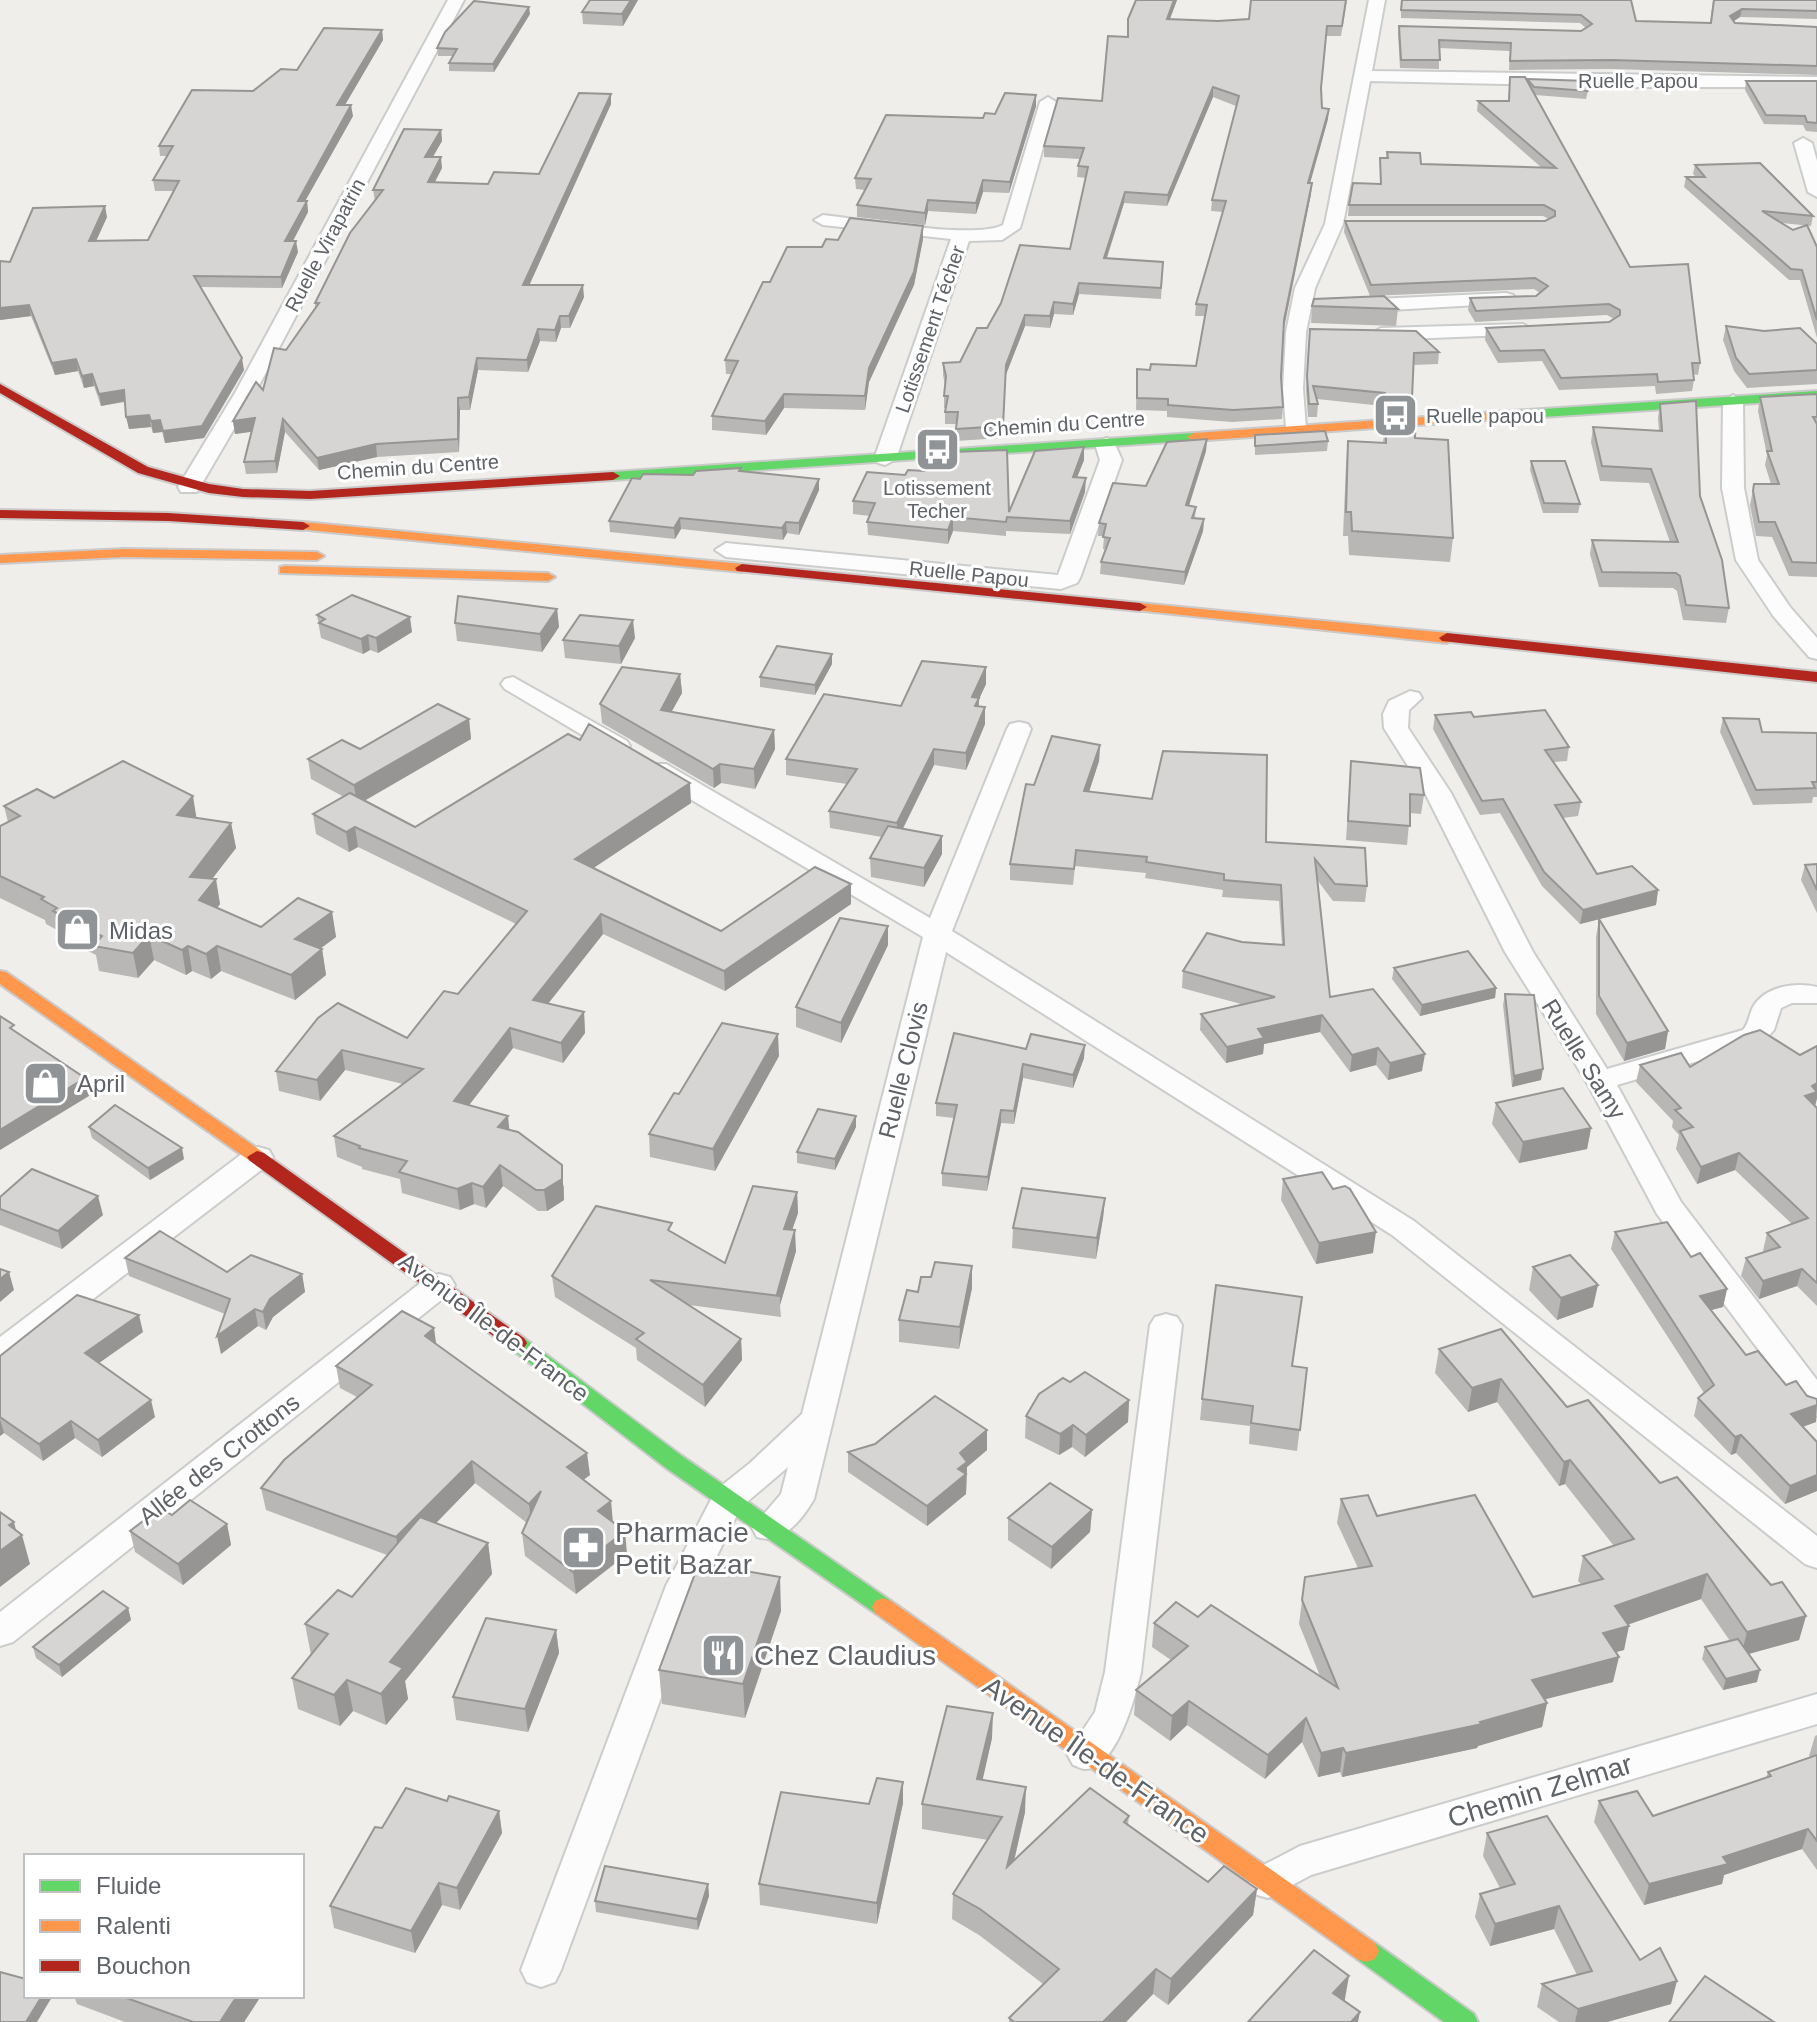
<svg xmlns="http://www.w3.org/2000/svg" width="1817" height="2022" viewBox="0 0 1817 2022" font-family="Helvetica,sans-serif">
<rect width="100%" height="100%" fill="#efeeea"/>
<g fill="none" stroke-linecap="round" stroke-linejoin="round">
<defs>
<g id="street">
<polygon points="448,0 464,0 255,393 197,492 181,492 178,487 235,393"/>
<polygon points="1369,0 1385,0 1372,71 1817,77 1817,87 1634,87 1370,81 1343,224 1315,288 1306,332 1303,389 1306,428 1296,434 1286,428 1283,389 1286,332 1295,288 1325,224"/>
<path d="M1048,97L1056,102L1020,228L1002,240L969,241L896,459L885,465L878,463L874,459L951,239L823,225L814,220L823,215C861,219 973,240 1003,225L1040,102Z"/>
<polygon points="1803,138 1812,143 1817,161 1817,197 1808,192 1794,143"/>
<polygon points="1506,293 1513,295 1516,299 1513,303 1355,312 1345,306 1355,300"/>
<polygon points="1523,324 1533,330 1530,334 1381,340 1371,334 1381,328"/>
<polygon points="1733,395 1743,401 1744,488 1758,560 1790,607 1817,638 1817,659 1809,657 1774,617 1736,560 1722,488 1723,401"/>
<polygon points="1106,438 1113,440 1122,460 1080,578 1077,583 1061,589 726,557 715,550 726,543 1058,575 1100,460 1095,444"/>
<polygon points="513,677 627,741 630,746 627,751 609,751 505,689 501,684 505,679"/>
<path d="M1410,691L1419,693L1422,698L1409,710L1408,728L1451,793L1533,952L1607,1069L1743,1030C1749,1023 1749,1015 1753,1007C1765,986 1796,982 1817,987V1003H1792L1781,1008L1774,1030L1763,1042L1617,1085L1681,1202L1817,1380V1416L1805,1412L1657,1214L1586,1081L1505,952L1425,793L1384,728L1383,714L1389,701Z"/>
<path d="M1019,722L1028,724L1031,729L952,931L1414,1221L1817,1536V1568L1805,1564L1392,1235L946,952L814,1499C802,1520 782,1545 757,1537L752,1528L781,1494L788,1467L741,1507L702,1586L561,1970L555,1982L541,1987L527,1982L521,1970L666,1586L716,1490L750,1463L802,1414L923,937L648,774L644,769L648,764H666L930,918L1007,729L1010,724Z"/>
<polygon points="258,1147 269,1150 273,1157 269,1164 11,1362 0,1365 0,1337 247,1150"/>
<polygon points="439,1274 450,1277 455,1285 450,1293 13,1642 0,1646 0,1612 428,1277"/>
<path d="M1166,1314L1177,1317L1182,1325L1141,1672C1136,1695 1116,1770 1085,1769C1081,1769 1077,1766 1073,1765L1067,1754L1095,1712L1105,1672L1150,1325L1155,1317Z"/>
<polygon points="1817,1694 1817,1724 1311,1875 1268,1898 1254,1894 1249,1882 1254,1870 1300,1846"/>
</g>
<g id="fast">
<polygon points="1817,391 1817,399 1497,420 1490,416 1497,412"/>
<polygon points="1194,433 1201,437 1199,440 613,480 606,476 613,472"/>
<polygon points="517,1336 524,1338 682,1456 891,1601 894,1607 891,1613 883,1616 875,1613 666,1468 510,1348 507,1343 510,1338"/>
<polygon points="1366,1940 1375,1943 1474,2014 1478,2022 1444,2022 1357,1959 1353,1951 1357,1943"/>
</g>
<g id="slow">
<polygon points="1497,412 1502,413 1502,419 1194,441 1187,437 1194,433"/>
<polygon points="303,522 742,564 749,568 742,572 298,529 296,526"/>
<polygon points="124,549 317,552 324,556 317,560 124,557 0,563 0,555"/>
<polygon points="285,566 548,573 555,577 548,581 280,573 280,567"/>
<polygon points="1140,603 1447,633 1455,638 1447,643 1135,610 1135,604"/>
<polygon points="0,971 6,972 264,1153 267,1157 264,1161 250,1161 0,984"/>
<polygon points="883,1598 891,1601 1375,1943 1379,1951 1375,1959 1366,1962 1357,1959 875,1613 872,1607 875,1601"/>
</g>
<g id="jam">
<polygon points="0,384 148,467 209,484 243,489 310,491 613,472 620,476 613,480 310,499 243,497 209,493 138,473 0,393"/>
<polygon points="0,510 168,513 303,522 310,526 303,530 168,521 0,518"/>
<polygon points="742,564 1140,603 1147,607 1140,611 737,571 735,568"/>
<polygon points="1447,633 1817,672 1817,682 1442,641 1439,638"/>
<polygon points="257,1151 264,1153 524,1338 527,1343 524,1348 510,1348 250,1161 247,1157"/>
</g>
</defs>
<use href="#street" stroke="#cbcccc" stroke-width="4"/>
<use href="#fast" stroke="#cacacb" stroke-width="4"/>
<use href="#slow" stroke="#cacacb" stroke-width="4"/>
<use href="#jam" stroke="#cacacb" stroke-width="4"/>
<use href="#street" fill="#fdfcfc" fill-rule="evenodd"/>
<use href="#fast" fill="#63d668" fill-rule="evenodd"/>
<use href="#slow" fill="#ff974d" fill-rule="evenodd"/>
<use href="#jam" fill="#b3261e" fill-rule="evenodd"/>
</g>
<g fill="#b8b7b5">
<polygon points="638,0 623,26 583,24 582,12"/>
<polygon points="1177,0 1170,19 1218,21 1249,19 1347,0 1341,36 1326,36 1321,88 1322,108 1328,119 1310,183 1312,183 1311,194 1284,329 1281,377 1283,407 1282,419 1232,422 1167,417 1167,411 1136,410 1137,369 1150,370 1196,366 1205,316 1195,316 1196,304 1223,212 1211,211 1212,200 1236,106 1213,97 1167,206 1124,203 1107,258 1163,262 1161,299 1079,294 1073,315 1054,314 1050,328 1025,326 1005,377 1003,438 956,441 957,424 945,424 945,408 944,408 944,396 945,385 943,375 943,363 960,362 987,328 1070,249 1086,178 1077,177 1078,166 1080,159 1044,157 1044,146 1102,101 1127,37 1128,19"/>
<polygon points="1401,0 1631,0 1636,21 1710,23 1713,0 1817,0 1817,19 1740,17 1734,21 1735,23 1817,27 1817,75 1611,69 1509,70 1510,51 1439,48 1439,69 1400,68 1398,34 1399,26 1581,31 1586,28 1580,23 1401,18"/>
<polygon points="530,14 494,72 449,71 449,63 452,56 438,56 437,48"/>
<polygon points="382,30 383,40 345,105 353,116 305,201 307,201 308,212 293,241 298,252 282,288 201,287 244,370 204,438 165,443 162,432 153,433 151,427 129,429 125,402 101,406 94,386 84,388 78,371 55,375 31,316 0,320 0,261 10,262 107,217 96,241 148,240 174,191 155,191 153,180 167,156 160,156 159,146 253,91"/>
<polygon points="1510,77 1588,91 1586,99 1535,95 1630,267 1700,363 1698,375 1693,374 1694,380 1692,391 1656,394 1655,386 1559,390 1542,361 1498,363 1485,340 1486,328 1609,322 1614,319 1607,315 1475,322 1468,310 1470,298 1536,296 1540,293 1534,289 1370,296 1344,232 1345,221 1545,221 1549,219 1543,216 1348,216 1349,205 1380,183 1380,158 1386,158 1387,152 1421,164 1542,168 1477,111 1478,101 1508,101"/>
<polygon points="1746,81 1817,81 1817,132 1806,131 1803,125 1764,124 1745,90"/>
<polygon points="611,94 611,104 529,285 584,297 570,328 561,328 556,342 540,341 528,372 478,370 470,410 460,410 459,452 377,457 319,470 285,432 277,473 246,474 244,462 252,431 235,434 233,421 263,390 286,350 315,307 315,303 375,201 373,190 441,130 442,141 433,157 442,168 435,182 488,184 539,174"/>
<polygon points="1036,106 1009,193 983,192 976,214 928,211 925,225 857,217 857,205 865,190 856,189 855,178 983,118 995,114"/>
<polygon points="1695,165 1813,216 1811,226 1782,223 1817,247 1817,338 1800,280 1789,280 1684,187 1686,177 1696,177 1693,174"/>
<polygon points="923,239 914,285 869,382 865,410 784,408 766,435 712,430 712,416 731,374 726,374 725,360 770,282 822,247 838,240"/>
<polygon points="1312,306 1398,309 1396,326 1311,323"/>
<polygon points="1726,326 1817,344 1817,384 1747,388 1734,371 1723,340"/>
<polygon points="1310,329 1439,352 1438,364 1413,365 1410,410 1383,412 1383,406 1317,399 1318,404 1317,417 1308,417 1306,389"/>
<polygon points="1817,394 1817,577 1789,576 1772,537 1756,536 1750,505 1754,484 1771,484 1765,465 1767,455 1758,411 1760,397"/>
<polygon points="1660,404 1700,496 1729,608 1726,623 1683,620 1677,591 1673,588 1599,587 1590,554 1592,540 1670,542 1649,483 1600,481 1591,442 1593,427 1659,431 1658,418"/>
<polygon points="1386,413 1415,438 1453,538 1450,562 1349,555 1348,536 1343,536 1346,464 1348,441 1383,443"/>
<polygon points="1255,435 1328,441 1327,451 1255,455"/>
<polygon points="1207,439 1206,451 1189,506 1196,507 1195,518 1204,519 1203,531 1184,585 1100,574 1101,562 1106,550 1103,549 1104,536 1098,536 1099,523"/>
<polygon points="1084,447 1084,460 1077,477 1085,492 1070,534 1006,531 1006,536 953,531 948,544 868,535 867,522 870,516 853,514 853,501 1009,512"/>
<polygon points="1531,461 1580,504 1578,513 1543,513 1530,470"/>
<polygon points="741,468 741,471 819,479 819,490 799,535 787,533 783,540 681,529 675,539 610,532 609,521 640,479 693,475"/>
<polygon points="557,609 559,627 542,652 457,641 455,623"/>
<polygon points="317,615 412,632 378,653 370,650 363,654 321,638"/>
<polygon points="635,638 621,664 565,658 563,640"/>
<polygon points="832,664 815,695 760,687 760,677"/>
<polygon points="986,667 986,684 979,699 979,706 985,707 985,724 966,770 934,765 903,829 942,854 924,887 871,877 870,858 882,837 830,828 829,811 847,784 786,775 786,759"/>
<polygon points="680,674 682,693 671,712 774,730 775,749 755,789 721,783 714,788 602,723 600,704"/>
<polygon points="1435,715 1474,717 1569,747 1567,761 1553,762 1581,802 1578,816 1563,818 1597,874 1658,890 1656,905 1599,919 1668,1031 1665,1049 1624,1061 1596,1014 1596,937 1599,919 1580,924 1542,886 1500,813 1480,815 1433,729"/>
<polygon points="1723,718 1762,732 1817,733 1817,797 1813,797 1812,803 1753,805 1720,732"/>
<polygon points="469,719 471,739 364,801 415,827 691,803 593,868 721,931 851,884 851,904 725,991 603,934 548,1004 584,1012 585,1033 563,1063 513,1048 469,1105 509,1130 564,1186 564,1200 547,1211 538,1211 503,1186 486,1208 474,1204 460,1210 402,1193 400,1179 362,1169 362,1167 337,1157 334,1136 403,1084 345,1070 320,1101 279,1091 276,1071 318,1018 407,1038 458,994 516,924 358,847 349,852 316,834 313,814 344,797 311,779 308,759 360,749"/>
<polygon points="1100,745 1099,761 1089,792 1266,842 1365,848 1367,886 1365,902 1333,901 1318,881 1330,997 1422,1071 1388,1080 1376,1065 1350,1072 1320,1032 1264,1044 1263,1054 1226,1063 1200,1030 1201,1014 1241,1004 1182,988 1183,971 1242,942 1282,945 1279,901 1222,897 1223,890 1145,878 1146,873 1075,866 1073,885 1010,880 1010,864 1034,785"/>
<polygon points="1351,761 1424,795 1421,814 1410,813 1407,845 1346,840"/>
<polygon points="54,798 231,823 236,848 212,879 220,904 217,908 261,927 332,912 336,937 320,949 322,949 326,975 295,1000 221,971 211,979 192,971 186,975 154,960 138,978 99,971 96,955 58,936 57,930 46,924 45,920 0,898 0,826 8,822 4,806"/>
<polygon points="1817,864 1817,913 1801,880 1805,865"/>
<polygon points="888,945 841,1043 796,1027 796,1007"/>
<polygon points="1394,968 1496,988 1495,998 1420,1016 1392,979"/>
<polygon points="1505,994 1541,1080 1512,1087 1503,1005"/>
<polygon points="1026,1049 1084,1058 1073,1088 1023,1078 1014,1124 1001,1123 987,1191 942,1186 942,1173 954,1118 936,1116 936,1103"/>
<polygon points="779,1056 715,1171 650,1157 649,1134"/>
<polygon points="1640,1065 1690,1067 1816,1099 1815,1106 1817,1108 1817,1306 1797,1286 1759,1299 1741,1276 1746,1258 1764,1252 1763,1251 1767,1233 1792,1224 1735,1170 1697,1184 1676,1149 1679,1135 1672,1127 1673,1121 1636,1082"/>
<polygon points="1496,1103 1591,1128 1587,1149 1519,1163 1492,1124"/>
<polygon points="856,1116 856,1127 835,1170 797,1163 797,1152"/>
<polygon points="89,1127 184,1159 150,1180 92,1138"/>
<polygon points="1283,1179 1333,1189 1373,1253 1316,1264 1281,1200"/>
<polygon points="797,1192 798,1213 792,1230 796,1251 780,1305 781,1317 689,1305 741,1339 742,1360 705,1407 637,1360 636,1348 555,1297 552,1276 673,1232 725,1263"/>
<polygon points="0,1197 103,1215 62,1249 0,1225"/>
<polygon points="1105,1198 1103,1218 1096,1259 1012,1248 1013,1228"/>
<polygon points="1615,1232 1691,1257 1727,1289 1723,1307 1711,1310 1746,1355 1786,1385 1817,1399 1816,1422 1803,1427 1817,1442 1817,1491 1785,1504 1736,1453 1731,1455 1694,1416 1698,1398 1704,1393 1611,1249"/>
<polygon points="125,1258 227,1272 302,1274 305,1292 273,1317 266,1330 258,1326 221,1354 225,1314 129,1276"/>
<polygon points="1533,1267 1593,1307 1557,1320 1529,1290"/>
<polygon points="972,1288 959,1349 899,1342 899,1320 918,1292"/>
<polygon points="1302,1297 1292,1366 1307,1368 1297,1451 1249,1444 1250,1426 1200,1420 1202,1399"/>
<polygon points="143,1332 99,1363 155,1417 102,1457 75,1438 43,1461 4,1433 0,1436 0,1356"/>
<polygon points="437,1345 590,1475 583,1480 611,1501 612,1522 627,1554 576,1594 525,1556 522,1533 527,1523 475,1483 436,1523 488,1543 492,1574 405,1681 408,1699 386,1725 353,1711 340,1726 298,1709 292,1678 311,1655 305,1624 352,1597 387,1555 266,1510 261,1488 357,1397 340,1388 336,1366"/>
<polygon points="1439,1349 1567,1407 1660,1483 1771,1585 1806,1616 1799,1640 1749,1654 1757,1682 1723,1690 1702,1659 1705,1647 1730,1641 1701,1599 1628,1624 1624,1650 1616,1652 1613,1682 1544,1699 1547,1703 1542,1727 1478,1746 1477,1748 1342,1777 1340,1772 1318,1777 1302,1742 1265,1779 1187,1725 1170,1741 1134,1715 1136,1690 1171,1660 1152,1647 1154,1623 1198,1617 1320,1676 1299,1624 1305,1577 1358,1568 1337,1523 1341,1499 1377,1516 1533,1597 1581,1584 1578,1581 1583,1556 1614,1546 1565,1484 1559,1486 1497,1402 1468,1412 1435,1373"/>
<polygon points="1070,1382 1129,1400 1128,1422 1085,1457 1072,1447 1059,1455 1025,1438 1026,1416"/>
<polygon points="987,1430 987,1450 967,1467 966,1494 927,1526 848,1472 848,1452"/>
<polygon points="1092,1510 1090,1532 1051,1569 1008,1540 1008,1518"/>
<polygon points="172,1515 227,1524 231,1545 183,1585 135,1552 130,1531"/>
<polygon points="128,1608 131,1620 62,1677 36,1658 33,1647"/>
<polygon points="781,1611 745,1718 662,1704 659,1670"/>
<polygon points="556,1630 559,1653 528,1732 456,1720 453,1697"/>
<polygon points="1817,1735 1817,1870 1802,1849 1724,1875 1722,1884 1644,1905 1594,1822 1599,1801 1653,1816 1766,1778 1768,1772 1810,1757 1809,1756 1815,1736"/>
<polygon points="992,1738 982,1780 1025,1812 1014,1861 1129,1816 1128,1825 1208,1882 1257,1889 1253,1915 1168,2005 1153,1994 1126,2022 1009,2022 1009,2018 1043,1984 979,1935 952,1919 953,1894 988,1840 922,1829 922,1804"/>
<polygon points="447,1801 499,1811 502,1833 460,1910 442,1905 415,1953 334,1928 330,1906 382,1828"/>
<polygon points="903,1803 877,1924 760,1905 759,1884 869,1804"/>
<polygon points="1487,1833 1640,1960 1671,2004 1607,2022 1559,2022 1537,2007 1542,1984 1577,1975 1554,1929 1490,1946 1475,1917 1480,1894 1500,1888 1483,1856"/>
<polygon points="708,1884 709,1896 698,1930 596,1912 595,1901"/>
<polygon points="74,1996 261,1996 244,2022 125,2022 77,2004"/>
</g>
<g fill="#969594">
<polygon points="631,0 638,0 623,26 622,14"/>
<polygon points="1174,0 1177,0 1166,29 1167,19"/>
<polygon points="529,7 530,14 494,72 493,64"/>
<polygon points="1742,9 1740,17 1729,24 1730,16"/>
<polygon points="382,30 383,40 339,115 337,105"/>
<polygon points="1213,87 1213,97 1167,206 1168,195"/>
<polygon points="611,94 611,104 524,297 523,285"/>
<polygon points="1036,95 1036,106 1009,193 1010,182"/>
<polygon points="351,105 353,116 299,212 298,201"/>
<polygon points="1329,109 1328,119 1307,194 1308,183"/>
<polygon points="441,130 442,141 426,168 425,157"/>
<polygon points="441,157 442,168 429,193 428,182"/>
<polygon points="983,180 983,192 976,214 976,203"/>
<polygon points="1312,183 1311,194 1283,331 1284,320"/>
<polygon points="1125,192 1124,203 1103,269 1104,258"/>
<polygon points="928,200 928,211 925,225 925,213"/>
<polygon points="307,201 308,212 287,252 285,241"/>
<polygon points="105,206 107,217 91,252 89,241"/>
<polygon points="923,226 923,239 914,285 869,382 865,410 865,396 869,368"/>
<polygon points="296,241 298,252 282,288 281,277"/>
<polygon points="1079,283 1079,294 1073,315 1073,304"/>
<polygon points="583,285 584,297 570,328 569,316"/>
<polygon points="1054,302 1054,314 1050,328 1050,316"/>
<polygon points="29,305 31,316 0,320 0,308"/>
<polygon points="1025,315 1025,326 1005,377 1003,438 1006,365"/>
<polygon points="560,316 561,328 556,342 555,330"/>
<polygon points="538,329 540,341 528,372 527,360"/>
<polygon points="242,358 244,370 204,438 165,443 163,431"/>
<polygon points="477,358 478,370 470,410 469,397"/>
<polygon points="76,359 78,371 55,375 52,363"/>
<polygon points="92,374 94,386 84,388 82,376"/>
<polygon points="124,390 126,401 101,406 99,394"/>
<polygon points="784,394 784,408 766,435 765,421"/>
<polygon points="458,398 460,410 459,452 458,439"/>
<polygon points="149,415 151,427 129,429 126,417"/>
<polygon points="255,418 257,431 235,434 233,421"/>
<polygon points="283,419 285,432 277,473 275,461"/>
<polygon points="160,420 162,432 153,433 151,421"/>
<polygon points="1207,439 1206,451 1185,518 1186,505"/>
<polygon points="376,444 377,457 319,470 317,458"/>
<polygon points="1084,447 1084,460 1072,490 1073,477"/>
<polygon points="1086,478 1085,492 1070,534 1070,521"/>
<polygon points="819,479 819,490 799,535 799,523"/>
<polygon points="953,517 953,531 948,544 948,530"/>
<polygon points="680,518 681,529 675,539 674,528"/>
<polygon points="1204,519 1203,531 1184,585 1185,572"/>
<polygon points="786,522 787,533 783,540 782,528"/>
<polygon points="557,609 559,627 542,652 540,634"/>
<polygon points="410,617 412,632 378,653 376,638"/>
<polygon points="633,620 635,638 621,664 619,646"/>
<polygon points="368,635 370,650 363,654 361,639"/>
<polygon points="832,654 832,664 815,695 815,685"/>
<polygon points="986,667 986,684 979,699 978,714 972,697"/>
<polygon points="680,674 682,693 662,729 661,710"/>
<polygon points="985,707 985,724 966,770 966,753"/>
<polygon points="469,719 471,739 357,805 354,785"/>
<polygon points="774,730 775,749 755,789 754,769"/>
<polygon points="1100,745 1099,761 1084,807 1084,791"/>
<polygon points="934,749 934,765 897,840 897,823"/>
<polygon points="720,764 721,783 714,788 713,769"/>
<polygon points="690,783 691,803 577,879 575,859"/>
<polygon points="193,796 197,821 177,815"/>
<polygon points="231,823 236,848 194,902 190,877"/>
<polygon points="355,827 358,847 349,852 346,832"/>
<polygon points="942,836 942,854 924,887 924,868"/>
<polygon points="216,879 220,904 203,925 199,900"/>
<polygon points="851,884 851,904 725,991 724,971"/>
<polygon points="1658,890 1656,905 1580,924 1583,910"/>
<polygon points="332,912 336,937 299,964 295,939"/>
<polygon points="601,914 603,934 535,1020 533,1000"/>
<polygon points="888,926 888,945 841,1043 841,1023"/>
<polygon points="149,935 154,960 138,978 133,953"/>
<polygon points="188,946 192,971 186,975 182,950"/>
<polygon points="217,946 221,971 211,979 206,954"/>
<polygon points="322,949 326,975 295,1000 291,975"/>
<polygon points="1496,988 1495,998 1420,1016 1422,1005"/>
<polygon points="584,1012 585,1033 563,1063 561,1043"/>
<polygon points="1322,1015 1320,1032 1264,1044 1263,1054 1226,1063 1227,1047 1258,1029"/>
<polygon points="510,1028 513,1048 456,1122 454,1101"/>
<polygon points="1668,1031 1665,1049 1624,1061 1627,1043"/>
<polygon points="778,1034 779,1056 715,1171 713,1149"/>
<polygon points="1085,1045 1084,1058 1073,1088 1073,1075"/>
<polygon points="1378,1048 1376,1065 1350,1072 1352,1055"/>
<polygon points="342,1050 345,1070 320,1101 317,1080"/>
<polygon points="1425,1054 1422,1071 1388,1080 1390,1063"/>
<polygon points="1023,1064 1023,1078 1014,1124 1014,1111"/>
<polygon points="1543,1069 1541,1080 1512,1087 1514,1076"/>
<polygon points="85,1078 89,1096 0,1150 0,1130"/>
<polygon points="1817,1083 1817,1099 1814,1109 1805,1096 1812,1086"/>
<polygon points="1001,1110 1001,1123 987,1191 988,1177"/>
<polygon points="508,1116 510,1136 498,1127"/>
<polygon points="856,1116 856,1127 835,1170 835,1159"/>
<polygon points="1591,1128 1587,1149 1519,1163 1523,1142"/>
<polygon points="182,1148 184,1159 150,1180 148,1168"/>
<polygon points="1739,1153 1735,1170 1697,1184 1701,1167"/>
<polygon points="500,1165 503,1186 486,1208 483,1187"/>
<polygon points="562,1165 564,1200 547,1211 544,1190"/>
<polygon points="472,1183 474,1204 460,1210 457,1189"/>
<polygon points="797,1192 798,1213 785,1250 784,1229"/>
<polygon points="98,1196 103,1215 62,1249 58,1231"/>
<polygon points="1105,1198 1103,1218 1096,1259 1097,1238"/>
<polygon points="795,1230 796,1251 780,1305 780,1296 777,1294"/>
<polygon points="1376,1232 1373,1253 1316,1264 1319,1243"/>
<polygon points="972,1266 972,1288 959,1349 960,1327"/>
<polygon points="1802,1269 1797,1286 1759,1299 1763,1281"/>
<polygon points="9,1272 14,1290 0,1302 0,1279"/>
<polygon points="302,1274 305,1292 273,1317 266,1330 263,1312 270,1299"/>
<polygon points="1598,1285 1593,1307 1557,1320 1561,1298"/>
<polygon points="1727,1289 1723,1307 1696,1314 1700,1296"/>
<polygon points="255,1309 258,1326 221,1354 217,1336"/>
<polygon points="139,1315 143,1332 89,1370 85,1353"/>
<polygon points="434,1328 437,1350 425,1336"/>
<polygon points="741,1339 742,1360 705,1407 703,1385"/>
<polygon points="1501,1379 1497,1402 1468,1412 1472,1388"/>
<polygon points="151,1400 155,1417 102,1457 98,1440"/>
<polygon points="1129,1400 1128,1422 1085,1457 1086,1435"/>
<polygon points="1817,1405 1816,1422 1787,1432 1791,1414"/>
<polygon points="0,1419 4,1433 0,1436"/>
<polygon points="71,1421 75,1438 43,1461 39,1444"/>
<polygon points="1073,1425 1072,1447 1059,1455 1060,1434"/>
<polygon points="987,1430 987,1450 967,1467 966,1494 927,1526 927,1506 960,1453"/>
<polygon points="1741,1435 1736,1453 1731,1455 1735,1437"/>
<polygon points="587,1453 590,1475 569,1490 567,1467"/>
<polygon points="1570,1460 1565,1484 1559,1486 1564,1462"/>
<polygon points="472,1461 475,1483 400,1560 396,1537"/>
<polygon points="1817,1475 1817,1491 1785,1504 1790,1486"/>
<polygon points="541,1491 532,1527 529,1504"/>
<polygon points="611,1501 613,1523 598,1511"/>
<polygon points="1092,1510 1090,1532 1051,1569 1052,1547"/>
<polygon points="14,1522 18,1538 22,1535 30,1564 0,1587 0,1551 9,1525"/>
<polygon points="227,1524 231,1545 183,1585 178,1564"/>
<polygon points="625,1531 627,1554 576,1594 573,1572"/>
<polygon points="488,1543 492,1574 405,1681 408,1699 386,1725 381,1694 390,1662"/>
<polygon points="1707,1574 1701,1599 1610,1631 1615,1606"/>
<polygon points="780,1577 781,1611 745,1718 743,1684"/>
<polygon points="128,1608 131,1620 62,1677 59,1665"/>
<polygon points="1806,1616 1799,1640 1741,1656 1747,1632"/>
<polygon points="1629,1626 1624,1650 1597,1657 1603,1633"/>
<polygon points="556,1630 559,1653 528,1732 525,1709"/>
<polygon points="1619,1657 1613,1682 1527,1704 1532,1680"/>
<polygon points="1760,1670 1757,1682 1723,1690 1726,1679"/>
<polygon points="347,1680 353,1711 340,1726 334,1695"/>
<polygon points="1189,1701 1187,1725 1170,1741 1172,1716"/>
<polygon points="1547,1703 1542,1727 1478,1746 1477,1748 1342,1777 1346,1753 1480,1722"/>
<polygon points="993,1713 992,1738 977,1805 977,1779"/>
<polygon points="1306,1718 1302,1742 1265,1779 1268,1755"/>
<polygon points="1343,1748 1340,1772 1318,1777 1321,1753"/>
<polygon points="903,1782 903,1803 877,1924 877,1903"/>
<polygon points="1026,1787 1025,1812 1007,1892 1007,1867"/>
<polygon points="499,1811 502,1833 460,1910 457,1888"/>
<polygon points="1808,1829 1802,1849 1724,1875 1722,1884 1644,1905 1649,1884 1723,1857"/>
<polygon points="439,1883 442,1905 415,1953 411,1931"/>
<polygon points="708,1884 709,1896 698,1930 697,1919"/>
<polygon points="1257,1889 1253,1915 1168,2005 1171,1979"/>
<polygon points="1559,1906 1554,1929 1490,1946 1495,1924"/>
<polygon points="1156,1969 1153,1994 1126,2022 1103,2022"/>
<polygon points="1349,1976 1343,2010 1333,1993"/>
<polygon points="1677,1981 1671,2004 1607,2022 1575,2022 1578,2009"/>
<polygon points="42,1996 52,1997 37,2022 26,2022"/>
<polygon points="237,1996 261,1996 244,2022 220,2022"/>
<polygon points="1360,2012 1358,2022 1351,2022"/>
</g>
<g fill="#d6d5d3" stroke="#969594" stroke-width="2">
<polygon points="590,0 631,0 622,14 582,12"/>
<polygon points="1136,0 1174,0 1167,19 1218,21 1249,19 1251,0 1346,0 1342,26 1327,26 1321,88 1322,108 1329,109 1308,183 1312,183 1284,320 1281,377 1283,407 1233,410 1168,405 1168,399 1137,398 1137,369 1150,370 1151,364 1196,366 1207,305 1196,304 1226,201 1212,200 1239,96 1213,87 1168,195 1125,192 1104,258 1163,262 1161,288 1079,283 1073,304 1054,302 1050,316 1025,315 1006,365 1003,426 956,429 958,412 945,412 948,396 944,396 946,376 943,363 960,362 977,328 987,328 1001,303 1020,245 1070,249 1088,167 1078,166 1084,148 1044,146 1058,98 1102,101 1108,36 1128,37 1128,19"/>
<polygon points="1402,0 1631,0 1636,21 1711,23 1714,0 1817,0 1817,11 1742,9 1730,16 1735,23 1817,27 1817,66 1612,60 1510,61 1511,43 1439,40 1440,60 1401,60 1399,26 1581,31 1592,24 1581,15 1401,10"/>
<polygon points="474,1 529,7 493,64 449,63 457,49 437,48 445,32"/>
<polygon points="324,28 382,30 337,105 351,105 298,201 307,201 285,241 296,241 281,277 194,276 242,358 202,426 163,431 160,420 151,421 149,415 126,417 124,390 99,394 92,374 82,376 76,359 52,363 29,305 0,308 0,261 10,262 33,208 105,206 89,241 148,240 179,181 153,180 173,146 159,146 192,90 253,91 281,69 297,70"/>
<polygon points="1510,77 1525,77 1630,267 1688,264 1700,363 1692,363 1694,380 1658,382 1657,374 1561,378 1544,350 1500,351 1486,328 1609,322 1620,315 1620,310 1609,304 1476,311 1470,298 1536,296 1548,286 1535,278 1371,285 1345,221 1545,221 1555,216 1555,211 1544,205 1349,205 1353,183 1381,184 1380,158 1388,158 1387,152 1420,153 1421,164 1556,168 1478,101 1509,101"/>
<polygon points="1527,79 1588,81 1588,91 1534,87"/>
<polygon points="1746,81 1817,81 1817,123 1807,122 1805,116 1766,115"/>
<polygon points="579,93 611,94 523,285 583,285 569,316 560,316 555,330 538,329 527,360 477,358 469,397 458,398 458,439 376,444 317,458 283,419 275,461 244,462 255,418 233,421 256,382 263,390 274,348 286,350 319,303 315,303 350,233 383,190 373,190 404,129 441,130 425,157 441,157 428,182 488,184 494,172 539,174"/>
<polygon points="1005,93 1036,95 1010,182 983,180 976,203 928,200 925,213 857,205 871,179 855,178 886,115 983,118 985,113 995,114"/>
<polygon points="1760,163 1813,216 1762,211 1793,230 1807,225 1817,247 1817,320 1802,270 1791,269 1686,177 1705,177 1695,165"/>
<polygon points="850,218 923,226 914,272 869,368 865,396 784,394 765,421 712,416 738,361 725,360 763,282 770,282 787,247 822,247 826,239 838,240"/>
<polygon points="1384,296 1398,309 1312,306 1314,299"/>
<polygon points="1726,326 1764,331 1800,328 1817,344 1817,370 1749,374 1736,358"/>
<polygon points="1310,329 1416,331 1439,352 1414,353 1412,398 1385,399 1385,393 1313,386 1318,404 1309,404 1307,376"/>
<polygon points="1817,394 1817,417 1813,417 1817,424 1817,563 1792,562 1775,522 1759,522 1753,491 1754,484 1779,484 1767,451 1772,451 1760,397"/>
<polygon points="1696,401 1700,496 1722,560 1729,608 1686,605 1680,576 1676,573 1602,572 1592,540 1678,542 1651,469 1602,466 1593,427 1662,431 1660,404"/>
<polygon points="1416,411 1415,438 1448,440 1453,538 1352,531 1351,512 1346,512 1348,441 1386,443 1386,413"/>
<polygon points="1325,431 1328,441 1255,446 1255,435"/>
<polygon points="1207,439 1186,505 1196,507 1192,518 1204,519 1185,572 1101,562 1110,538 1103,537 1106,524 1099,523 1113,483 1146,486 1167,442"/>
<polygon points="1084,447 1073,477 1086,478 1070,521 1007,517 1006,522 953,517 948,530 867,522 875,503 853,501 867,472 905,475 908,470 925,471 928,465 950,467 952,452 1007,450 1009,512 1035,451"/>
<polygon points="1531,461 1565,461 1580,504 1544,503"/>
<polygon points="741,468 739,471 819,479 799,523 786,522 782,528 680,518 674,528 609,521 632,478 640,479 643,474 693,475 696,471"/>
<polygon points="352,595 410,617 376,638 368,635 361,639 319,623 325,619 317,615"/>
<polygon points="458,596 557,609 540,634 455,623"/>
<polygon points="580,615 633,620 619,646 563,640"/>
<polygon points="777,646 832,654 815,685 760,677"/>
<polygon points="922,661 986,667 972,697 979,698 975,706 985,707 966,753 934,749 897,823 829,811 857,769 786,759 824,694 901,706"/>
<polygon points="622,667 680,674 661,710 774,730 754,769 720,764 713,769 600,704"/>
<polygon points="438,704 469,719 354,785 308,759 342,740 360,749"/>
<polygon points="1545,710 1569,747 1545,750 1581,802 1555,805 1597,874 1632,866 1658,890 1583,910 1544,872 1503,799 1482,801 1435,715 1471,712 1474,717"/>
<polygon points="1723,718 1759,719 1762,732 1817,733 1817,782 1812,782 1815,788 1756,790"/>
<polygon points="589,724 690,783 575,859 721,931 815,867 851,884 724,971 601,914 533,1000 584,1012 561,1043 510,1028 454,1101 508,1116 498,1127 518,1132 562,1165 562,1179 544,1190 536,1190 500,1165 483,1187 472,1183 457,1189 399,1172 407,1161 359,1148 360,1146 334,1136 423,1069 342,1050 317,1080 276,1071 318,1018 338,1003 407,1038 444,991 458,994 527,911 355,827 346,832 313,814 350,793 415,827 568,734 580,740"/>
<polygon points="1052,736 1100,745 1084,791 1152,799 1163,751 1267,755 1266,842 1365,848 1367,886 1335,884 1315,859 1330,997 1373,989 1425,1054 1390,1063 1378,1048 1352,1055 1322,1015 1258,1029 1264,1038 1227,1047 1201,1014 1275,997 1183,971 1207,933 1242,942 1284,945 1281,885 1224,880 1224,874 1146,862 1147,857 1076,850 1074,869 1010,864 1026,784 1034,785"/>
<polygon points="123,761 193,796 177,815 231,823 190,877 216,879 199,900 261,927 298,898 332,912 295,939 322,949 291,975 217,946 206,954 188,946 182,950 149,935 133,953 94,946 102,936 53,911 57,908 41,899 44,897 0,876 0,826 20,816 4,806 37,789 54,798"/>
<polygon points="1351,761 1420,768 1424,795 1410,794 1410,826 1348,821"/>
<polygon points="888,826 942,836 924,868 870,858"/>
<polygon points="1817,864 1817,890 1805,865"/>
<polygon points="840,918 888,926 841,1023 796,1007"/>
<polygon points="1599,919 1668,1031 1627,1043 1599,996"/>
<polygon points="1468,951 1496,988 1422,1005 1394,968"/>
<polygon points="1505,994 1534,995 1543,1069 1514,1076"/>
<polygon points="0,1016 14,1025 10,1028 85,1078 0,1130"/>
<polygon points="722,1023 778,1034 713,1149 649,1134 674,1093 679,1094"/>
<polygon points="1760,1030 1800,1055 1817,1046 1817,1083 1812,1086 1817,1092 1805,1096 1817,1108 1817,1283 1802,1269 1763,1281 1746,1258 1780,1247 1767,1233 1808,1218 1739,1153 1701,1167 1680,1131 1693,1127 1675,1110 1681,1108 1640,1065 1681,1053 1690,1067 1744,1035"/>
<polygon points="954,1033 1026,1049 1031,1034 1085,1045 1073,1075 1023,1064 1014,1111 1001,1110 988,1177 942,1173 957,1105 936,1103"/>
<polygon points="1563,1088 1591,1128 1523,1142 1496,1103"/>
<polygon points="115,1105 182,1148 148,1168 89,1127"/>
<polygon points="818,1109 856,1116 835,1159 797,1152"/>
<polygon points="32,1169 98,1196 58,1231 0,1209 0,1197"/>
<polygon points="1322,1172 1333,1189 1345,1186 1350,1189 1376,1232 1319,1243 1283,1179"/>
<polygon points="753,1186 797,1192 784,1229 795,1230 777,1294 780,1296 650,1280 741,1339 703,1385 636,1339 644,1333 552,1276 596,1206 672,1223 668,1230 725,1263"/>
<polygon points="1022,1188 1105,1198 1097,1238 1013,1228"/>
<polygon points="1667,1222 1691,1257 1700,1253 1727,1289 1700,1296 1746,1355 1758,1351 1786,1385 1796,1381 1807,1396 1817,1399 1817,1405 1791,1414 1817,1442 1817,1475 1790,1486 1741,1435 1735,1437 1698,1398 1714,1385 1615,1232"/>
<polygon points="160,1231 227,1272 251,1255 302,1274 270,1299 263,1312 255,1309 217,1336 230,1299 125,1258"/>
<polygon points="1570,1255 1598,1285 1561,1298 1533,1267"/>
<polygon points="935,1262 972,1266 960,1327 899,1320 907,1290 918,1292 921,1277 931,1277"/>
<polygon points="0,1269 9,1272 0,1279"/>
<polygon points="1216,1285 1302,1297 1292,1366 1307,1368 1300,1430 1251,1423 1253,1406 1202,1399"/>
<polygon points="77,1295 139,1315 85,1353 151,1400 98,1440 71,1421 39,1444 0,1417 0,1356"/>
<polygon points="402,1311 434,1328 425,1336 587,1453 567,1467 611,1501 598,1511 625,1531 573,1572 522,1533 541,1491 529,1504 472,1461 396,1537 261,1488 284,1460 372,1385 336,1366"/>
<polygon points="1501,1329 1567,1407 1588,1400 1660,1483 1677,1477 1771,1585 1782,1582 1806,1616 1747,1632 1707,1574 1615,1606 1629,1626 1603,1633 1619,1657 1532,1680 1547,1703 1480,1722 1482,1724 1346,1753 1343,1748 1321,1753 1306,1718 1268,1755 1189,1701 1172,1716 1136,1690 1188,1646 1154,1623 1176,1602 1198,1617 1211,1605 1338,1688 1302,1600 1305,1577 1372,1566 1341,1499 1368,1495 1377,1516 1475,1495 1533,1597 1603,1579 1583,1556 1634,1539 1570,1460 1564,1462 1501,1379 1472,1388 1439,1349"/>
<polygon points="1085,1372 1129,1400 1086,1435 1073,1425 1060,1434 1026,1416 1039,1394 1063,1378 1070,1382"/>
<polygon points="935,1396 987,1430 960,1453 967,1462 958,1469 966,1474 927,1506 848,1452 875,1444"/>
<polygon points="1050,1483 1092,1510 1052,1547 1008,1518"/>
<polygon points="190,1500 227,1524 178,1564 130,1531 160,1508 172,1515"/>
<polygon points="0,1512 14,1522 9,1525 22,1535 0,1551"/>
<polygon points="420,1517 488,1543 390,1662 403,1668 381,1694 347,1680 334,1695 292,1678 328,1634 305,1624 338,1590 352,1597"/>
<polygon points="699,1563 780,1577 743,1684 659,1670"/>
<polygon points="103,1591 128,1608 59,1665 33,1647"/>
<polygon points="486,1618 556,1630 525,1709 453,1697"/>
<polygon points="1738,1639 1760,1670 1726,1679 1705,1647"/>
<polygon points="947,1706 993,1713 977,1779 1026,1787 1007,1867 1090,1788 1129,1816 1124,1822 1208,1882 1224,1866 1257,1889 1171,1979 1156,1969 1103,2022 1014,2022 1009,2018 1059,1969 980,1909 953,1894 1002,1817 922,1804"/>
<polygon points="1817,1755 1817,1841 1808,1829 1723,1857 1728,1864 1649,1884 1599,1801 1637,1791 1653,1816 1771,1776 1768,1772"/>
<polygon points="877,1778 903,1782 877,1903 759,1884 781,1792 869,1804"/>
<polygon points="406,1788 447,1801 449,1796 499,1811 457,1888 439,1883 411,1931 330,1906 375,1827 382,1828"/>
<polygon points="1547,1816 1640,1960 1660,1948 1677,1981 1578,2009 1542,1984 1592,1971 1559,1906 1495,1924 1480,1894 1515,1884 1487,1833"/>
<polygon points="605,1866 708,1884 697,1919 595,1901"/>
<polygon points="1314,1950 1349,1976 1333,1993 1360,2012 1351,2022 1248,2022"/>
<polygon points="0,1972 26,1979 26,1996 42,1996 26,2022 0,2022"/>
<polygon points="1705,1976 1774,2022 1669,2022"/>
<polygon points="121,1996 237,1996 220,2022 193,2022"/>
</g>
<defs>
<symbol id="bus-square" viewBox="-11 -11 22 22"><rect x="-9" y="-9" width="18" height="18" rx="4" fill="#919496" stroke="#fff"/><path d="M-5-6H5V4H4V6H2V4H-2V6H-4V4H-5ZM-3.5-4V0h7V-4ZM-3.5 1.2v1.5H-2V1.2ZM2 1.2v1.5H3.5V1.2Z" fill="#fff"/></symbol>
<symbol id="shop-square" viewBox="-11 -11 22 22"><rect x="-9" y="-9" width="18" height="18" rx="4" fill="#919496" stroke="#fff"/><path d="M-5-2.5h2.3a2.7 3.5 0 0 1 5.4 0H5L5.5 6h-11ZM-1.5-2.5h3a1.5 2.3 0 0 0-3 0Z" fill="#fff"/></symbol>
<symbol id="pharmacy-square" viewBox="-11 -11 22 22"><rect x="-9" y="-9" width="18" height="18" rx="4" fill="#919496" stroke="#fff"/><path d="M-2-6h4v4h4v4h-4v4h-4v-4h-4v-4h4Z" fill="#fff"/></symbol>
<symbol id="restaurant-square" viewBox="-11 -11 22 22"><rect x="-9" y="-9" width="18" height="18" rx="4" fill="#919496" stroke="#fff"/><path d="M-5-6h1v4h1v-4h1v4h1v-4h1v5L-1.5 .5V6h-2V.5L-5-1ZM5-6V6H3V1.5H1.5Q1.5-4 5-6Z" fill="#fff"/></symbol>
</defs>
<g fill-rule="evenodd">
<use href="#bus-square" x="1370" y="390" width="51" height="51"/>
<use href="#bus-square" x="912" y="424" width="51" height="51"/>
<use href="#shop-square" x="52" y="904" width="51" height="51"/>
<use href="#shop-square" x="20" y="1058" width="51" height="51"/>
<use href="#pharmacy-square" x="558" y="1522" width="51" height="51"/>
<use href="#restaurant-square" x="698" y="1630" width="51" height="51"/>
</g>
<g text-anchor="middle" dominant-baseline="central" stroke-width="6" stroke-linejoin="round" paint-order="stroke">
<g font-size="20" fill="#5f6368" stroke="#fff">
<text x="1638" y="81">Ruelle Papou</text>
<text transform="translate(325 245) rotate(-62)">Ruelle Virapatrin</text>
<text transform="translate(930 329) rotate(-71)">Lotissement Técher</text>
<text transform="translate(1064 424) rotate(-4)">Chemin du Centre</text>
<text transform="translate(418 467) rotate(-4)">Chemin du Centre</text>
<text transform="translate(969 574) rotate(6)">Ruelle Papou</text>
</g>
<g font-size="20" fill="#5f6368" stroke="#fff" text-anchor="start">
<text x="1426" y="416">Ruelle papou</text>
<text x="937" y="488" text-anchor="middle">Lotissement<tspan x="937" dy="23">Techer</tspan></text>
</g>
<g font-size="24" fill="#5f6368" stroke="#fff" text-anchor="start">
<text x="109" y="930">Midas</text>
<text x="77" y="1083">April</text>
</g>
<g font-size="24" fill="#5f6368" stroke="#fff">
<text transform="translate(1584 1059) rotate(58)">Ruelle Samy</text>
<text transform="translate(903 1070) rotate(-76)">Ruelle Clovis</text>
<text transform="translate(494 1327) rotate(37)">Avenue Île-de-France</text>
<text transform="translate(219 1459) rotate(-38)">Allée des Crottons</text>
</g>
<g font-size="28" fill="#5f6368" stroke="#fff" text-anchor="start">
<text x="615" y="1532">Pharmacie<tspan x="615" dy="32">Petit Bazar</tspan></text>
<text x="754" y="1655">Chez Claudius</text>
</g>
<g font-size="28" fill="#5f6368" stroke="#fff">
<text transform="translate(1096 1760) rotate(35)">Avenue Île-de-France</text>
<text transform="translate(1540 1791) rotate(-17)">Chemin Zelmar</text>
</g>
</g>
<rect x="24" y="1854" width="280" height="144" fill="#ffffff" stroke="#bfc1c3" stroke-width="2"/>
<rect x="40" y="1880" width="40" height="12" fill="#63d668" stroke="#bfc1c3" stroke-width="2"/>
<text x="96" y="1894" font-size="24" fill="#5f6368">Fluide</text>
<rect x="40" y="1920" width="40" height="12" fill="#ff974d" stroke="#bfc1c3" stroke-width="2"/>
<text x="96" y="1934" font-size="24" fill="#5f6368">Ralenti</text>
<rect x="40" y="1960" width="40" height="12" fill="#b3261e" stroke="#bfc1c3" stroke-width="2"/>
<text x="96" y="1974" font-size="24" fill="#5f6368">Bouchon</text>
</svg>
